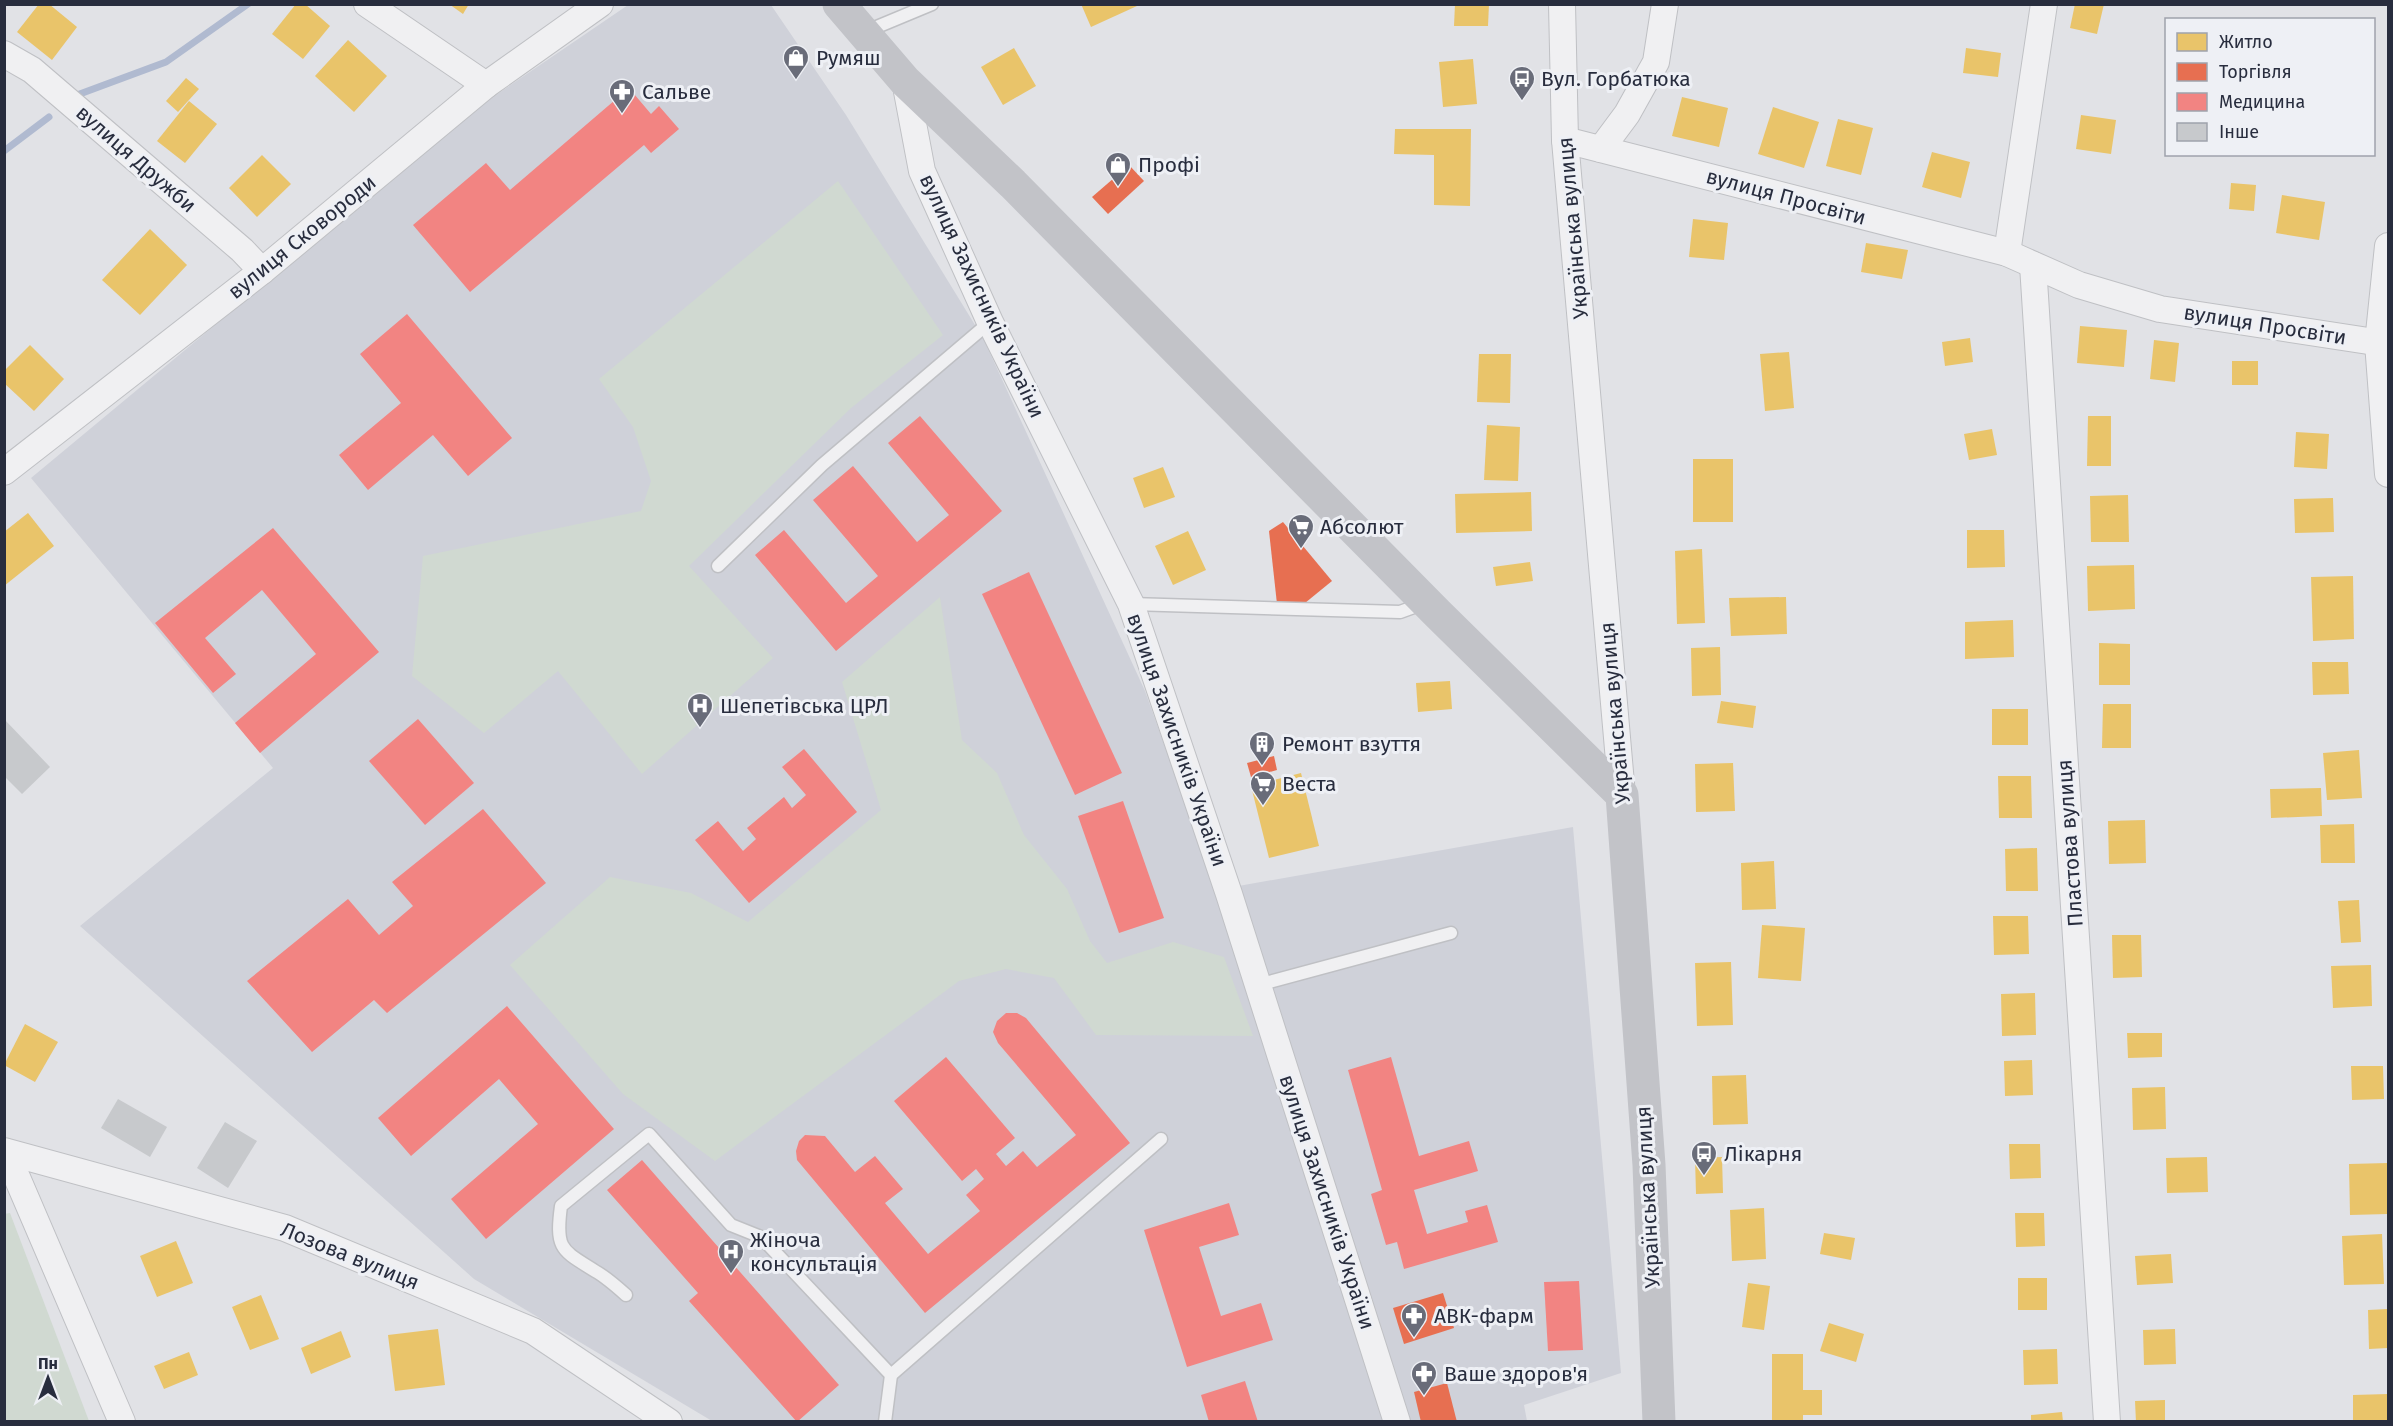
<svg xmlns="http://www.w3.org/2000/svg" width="2393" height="1426" viewBox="0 0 2393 1426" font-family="'Fira Sans',sans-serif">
<rect width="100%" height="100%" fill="#e1e2e6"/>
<polygon fill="#cfd1d9" points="628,5 771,5 846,115 983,338 1145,691 1216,890 1573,827 1621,1373 1524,1405 1527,1421 712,1421 474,1279 80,926 273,768 31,478 474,110"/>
<g fill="#d0d9d1">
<polygon points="838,181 943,335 851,408 689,566 773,658 642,774 558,671 484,733 412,676 423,556 641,511 651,481 633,427 599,379"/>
<polygon points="940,597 962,740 997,773 1024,835 1067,889 1090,941 1107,963 1173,942 1224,957 1253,1036 1096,1035 1054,978 1006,969 959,981 715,1161 623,1094 510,965 610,877 691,893 748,922 881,810 842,682"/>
<polygon points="10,1213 89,1421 5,1421 4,1214"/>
</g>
<g fill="#e9c46a">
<polygon points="39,4 49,4 77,27 52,60 17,32"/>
<polygon points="296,4 305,4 330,26 303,59 272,34"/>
<polygon points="449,4 469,4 463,14"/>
<polygon points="1081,4 1136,4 1137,6 1091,27"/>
<polygon points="1455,4 1489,4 1488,26 1454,26"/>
<polygon points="2075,4 2104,4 2097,34 2070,28"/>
<polygon points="348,40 387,76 354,112 315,76"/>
<polygon points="1014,48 1036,86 1003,105 981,67"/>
<polygon points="1966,48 2001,53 1998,77 1963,73"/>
<polygon points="1473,59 1477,104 1443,107 1439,62"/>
<polygon points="186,78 199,89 178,112 166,101"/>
<polygon points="1682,97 1728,108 1719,147 1672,136"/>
<polygon points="189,101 217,124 185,163 157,141"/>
<polygon points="1773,107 1819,122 1804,168 1758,154"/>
<polygon points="2081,115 2116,120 2111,154 2076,149"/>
<polygon points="1838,119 1873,128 1861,175 1826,166"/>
<polygon points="1395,129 1471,129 1470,206 1434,205 1434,155 1394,154"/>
<polygon points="1932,152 1970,162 1961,198 1922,187"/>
<polygon points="262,155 291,184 257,217 229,188"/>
<polygon points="2231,183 2256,185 2254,211 2229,209"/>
<polygon points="2282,195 2325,202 2319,240 2276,233"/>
<polygon points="1693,219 1728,223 1724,260 1689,257"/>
<polygon points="150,229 187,265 140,315 102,280"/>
<polygon points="1866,243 1908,250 1902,279 1861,272"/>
<polygon points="2080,326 2127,330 2124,367 2077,363"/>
<polygon points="1970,338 1973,362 1945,366 1942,342"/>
<polygon points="2154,340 2179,343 2175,382 2150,379"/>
<polygon points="30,345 64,379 34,411 4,383 4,371"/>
<polygon points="1789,352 1794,408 1765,411 1760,354"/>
<polygon points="1479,354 1511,354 1510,403 1477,402"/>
<rect x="2232" y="361" width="26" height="24"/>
<polygon points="2088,416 2111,416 2111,466 2087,466"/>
<polygon points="1487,425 1520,427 1518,481 1484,480"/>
<polygon points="1992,429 1997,455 1969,460 1964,434"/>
<polygon points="2296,432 2329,434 2327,469 2294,467"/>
<rect x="1693" y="459" width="40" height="63"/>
<polygon points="1163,467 1175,497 1144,508 1133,478"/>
<polygon points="1531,492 1532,531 1456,533 1455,494"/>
<polygon points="2128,495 2129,542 2091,542 2090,496"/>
<polygon points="2333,498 2334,532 2295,533 2294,499"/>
<polygon points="28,513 54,546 4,586 4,532"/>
<polygon points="1967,530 2004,530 2005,567 1967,568"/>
<polygon points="1188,531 1206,570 1173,585 1155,546"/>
<polygon points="1702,549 1705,623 1677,624 1675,551"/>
<polygon points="1530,562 1533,581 1496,586 1493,567"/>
<polygon points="2134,565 2135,609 2088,611 2087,566"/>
<polygon points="2353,576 2354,639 2313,641 2311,577"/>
<polygon points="1786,597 1787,634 1731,636 1729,598"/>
<polygon points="2013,620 2014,657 1965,659 1965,622"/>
<polygon points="2099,643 2130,644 2130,685 2099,685"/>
<polygon points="1720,647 1721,695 1692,696 1691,648"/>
<polygon points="2312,662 2348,662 2349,694 2313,695"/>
<polygon points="1450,681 1452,709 1418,712 1416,683"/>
<polygon points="1721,701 1756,706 1753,728 1717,723"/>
<polygon points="2103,704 2131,704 2131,748 2102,748"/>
<rect x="1992" y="709" width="36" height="36"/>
<polygon points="2359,750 2362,798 2327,800 2323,753"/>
<polygon points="1733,763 1735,811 1696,812 1695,764"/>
<polygon points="1301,773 1319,846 1269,858 1251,786"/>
<polygon points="1998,776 2031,776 2032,818 1999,818"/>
<polygon points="2321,788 2322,816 2271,818 2270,789"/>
<polygon points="2145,820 2146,863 2109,864 2108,821"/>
<polygon points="2354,824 2355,863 2321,863 2320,825"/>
<polygon points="2037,848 2038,891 2006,891 2005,849"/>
<polygon points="1774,861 1776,909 1742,910 1741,863"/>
<polygon points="2359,900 2361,942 2341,943 2338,901"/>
<polygon points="1993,916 2028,916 2029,954 1994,955"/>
<polygon points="1762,925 1805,928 1801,981 1758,978"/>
<polygon points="2112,935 2141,935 2142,977 2113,978"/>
<polygon points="1731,962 1733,1025 1697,1026 1695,963"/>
<polygon points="2371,965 2372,1006 2333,1008 2331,966"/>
<polygon points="2035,993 2036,1035 2002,1036 2001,994"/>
<polygon points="25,1024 58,1042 35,1082 4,1065"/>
<polygon points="2127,1033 2162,1033 2162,1057 2128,1058"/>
<polygon points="2032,1060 2033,1095 2005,1096 2004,1061"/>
<polygon points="2351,1066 2383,1066 2384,1099 2352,1100"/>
<polygon points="1746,1075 1748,1124 1713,1125 1712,1076"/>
<polygon points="2165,1087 2166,1129 2133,1130 2132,1088"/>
<polygon points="2009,1144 2040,1144 2041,1178 2010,1179"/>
<polygon points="1722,1157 1723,1193 1696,1194 1695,1158"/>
<polygon points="2207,1157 2208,1192 2167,1193 2166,1158"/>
<polygon points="2388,1163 2388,1214 2350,1215 2349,1164"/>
<polygon points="1764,1208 1766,1259 1732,1261 1730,1210"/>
<polygon points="2015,1213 2044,1213 2045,1246 2016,1247"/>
<polygon points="1824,1233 1855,1238 1851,1260 1820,1254"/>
<polygon points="2382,1234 2384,1284 2344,1285 2342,1236"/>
<polygon points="176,1241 193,1283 157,1297 140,1256"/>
<polygon points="2171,1254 2173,1283 2137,1285 2135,1256"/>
<rect x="2018" y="1278" width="29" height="32"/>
<polygon points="1748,1283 1770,1286 1764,1330 1742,1327"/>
<polygon points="261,1295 279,1339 250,1350 232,1307"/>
<polygon points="2388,1309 2388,1348 2369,1349 2368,1310"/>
<polygon points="1829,1323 1864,1334 1856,1362 1820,1351"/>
<polygon points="438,1329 445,1385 395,1391 388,1335"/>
<polygon points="2175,1329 2176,1364 2144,1365 2143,1330"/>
<polygon points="341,1331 351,1357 311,1374 301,1348"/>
<polygon points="2057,1349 2058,1384 2024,1385 2023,1350"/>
<polygon points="189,1352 198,1375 164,1389 154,1366"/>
<polygon points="1772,1354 1803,1354 1803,1390 1822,1390 1822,1415 1803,1415 1803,1422 1772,1422"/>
<polygon points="2388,1394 2388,1422 2353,1422 2353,1395"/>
<polygon points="2165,1400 2165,1422 2136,1422 2135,1401"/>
<polygon points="2062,1412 2063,1422 2031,1422 2031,1415"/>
</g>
<g fill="#e76f51">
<polygon points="1129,165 1144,181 1108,214 1092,197"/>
<polygon points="1283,522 1332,581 1305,603 1277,604 1269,531"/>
<polygon points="1274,756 1277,770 1251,777 1247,763"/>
<polygon points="1443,1293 1454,1328 1404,1344 1393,1308"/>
<polygon points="1447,1383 1457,1422 1421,1422 1414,1392"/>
</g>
<g fill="#f28482">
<polygon points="629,88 651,114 659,106 679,129 651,153 644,145 470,292 413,225 486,163 510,190"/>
<polygon points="407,314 512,438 468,476 433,435 368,490 339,455 401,403 360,354"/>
<polygon points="920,416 1002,511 836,651 755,555 784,530 846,603 878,576 813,500 853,466 917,542 949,515 888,443"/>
<polygon points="273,528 379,652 260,753 235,723 316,654 262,590 205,638 236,674 213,693 155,623"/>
<polygon points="1029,572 1122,773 1075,795 982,594"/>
<polygon points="418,719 474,783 425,825 369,761"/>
<polygon points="804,749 857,812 749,903 695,840 718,821 743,851 756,839 747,828 784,797 792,808 806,795 782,767"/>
<polygon points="1123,801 1164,918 1119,933 1078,816"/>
<polygon points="483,809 546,883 387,1013 374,1000 312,1052 247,981 348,899 379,935 413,906 392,882"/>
<polygon points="507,1006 614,1129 486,1239 451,1199 538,1124 499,1079 411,1156 378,1118"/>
<polygon points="1006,1013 1017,1013 1026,1018 1130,1143 925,1313 797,1160 796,1151 799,1141 805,1135 825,1136 855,1172 875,1156 903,1189 885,1203 928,1254 980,1211 966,1195 984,1179 976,1169 962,1181 894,1101 946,1057 1015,1138 996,1154 1006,1166 1023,1151 1037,1167 1076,1135 998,1043 993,1032 997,1021"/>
<polygon points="1391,1057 1419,1156 1469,1141 1478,1171 1414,1190 1427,1234 1468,1222 1465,1211 1487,1205 1498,1242 1404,1269 1397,1242 1386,1245 1371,1194 1382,1190 1348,1070"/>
<polygon points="642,1160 839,1385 797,1422 689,1301 698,1293 607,1190"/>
<polygon points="1229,1203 1239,1235 1199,1247 1221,1316 1261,1303 1273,1340 1187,1367 1144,1230"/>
<polygon points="1579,1281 1583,1350 1548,1351 1544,1282"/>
<polygon points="1245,1381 1258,1422 1209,1422 1201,1395"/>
</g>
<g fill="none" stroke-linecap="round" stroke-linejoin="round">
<g stroke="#b0bad0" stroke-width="7">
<polyline points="77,95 166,62 248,4"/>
<polyline points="4,151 49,117"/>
</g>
</g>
<g fill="#c7c9cc">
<polygon points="4,719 50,767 22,794 4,776"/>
<polygon points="118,1099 167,1127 150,1157 101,1128"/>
<polygon points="225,1122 257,1141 228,1188 197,1168"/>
</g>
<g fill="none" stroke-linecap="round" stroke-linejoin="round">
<defs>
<g id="lane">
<polyline points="867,31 932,4"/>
<polyline points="718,566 822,465 990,322"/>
<polyline points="1131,604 1400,612 1422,604"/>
<polyline points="1258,985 1451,933"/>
<path d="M626,1295C616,1286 606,1277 595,1271C562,1250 555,1250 561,1206L649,1134L731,1225L761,1237L891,1375L885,1422"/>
<polyline points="891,1375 1161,1139"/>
</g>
<g id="street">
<polyline points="367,4 486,85"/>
<polyline points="1562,4 1565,140 1622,795"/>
<polyline points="4,54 32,70 242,250 262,271"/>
<polyline points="905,81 922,171 990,322 1131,604 1229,894 1397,1422"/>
<polyline points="1565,140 2007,253 2079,285 2160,309 2388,344"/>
<polyline points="1601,149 1627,114 1656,62 1665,4"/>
<polyline points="2388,246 2378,343 2388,474"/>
<polyline points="2007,253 2044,4"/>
<polyline points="2033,265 2107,1422"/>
<polyline points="4,472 262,271 486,85 600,4"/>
<polyline points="4,1151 285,1228 533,1331 669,1422"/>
<polyline points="6,1152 122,1422"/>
</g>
</defs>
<use href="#lane" stroke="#bfc0c4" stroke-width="15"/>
<use href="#street" stroke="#bfc0c4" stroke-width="28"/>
<use href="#lane" stroke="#f0f0f2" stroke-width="12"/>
<use href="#street" stroke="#f0f0f2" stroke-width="26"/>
<polyline stroke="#c2c3c8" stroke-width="33" points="839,4 905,81 1013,184 1437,613 1622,795 1649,1165 1659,1422"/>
</g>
<defs>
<symbol id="shop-pin" viewBox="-11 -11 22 30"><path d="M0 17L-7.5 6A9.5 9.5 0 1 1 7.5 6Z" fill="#696c79" stroke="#eef0f5"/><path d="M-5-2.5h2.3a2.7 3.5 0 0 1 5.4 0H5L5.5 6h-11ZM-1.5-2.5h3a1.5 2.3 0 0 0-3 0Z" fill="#fff"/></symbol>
<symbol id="bus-pin" viewBox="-11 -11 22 30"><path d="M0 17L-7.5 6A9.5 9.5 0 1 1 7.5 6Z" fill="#696c79" stroke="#eef0f5"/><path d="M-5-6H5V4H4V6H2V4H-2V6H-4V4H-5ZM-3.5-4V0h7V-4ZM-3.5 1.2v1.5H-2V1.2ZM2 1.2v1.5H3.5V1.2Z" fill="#fff"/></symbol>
<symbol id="pharmacy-pin" viewBox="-11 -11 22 30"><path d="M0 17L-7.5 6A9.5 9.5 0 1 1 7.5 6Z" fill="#696c79" stroke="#eef0f5"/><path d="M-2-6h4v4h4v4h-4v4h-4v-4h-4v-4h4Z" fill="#fff"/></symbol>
<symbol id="supermarket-pin" viewBox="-11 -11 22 30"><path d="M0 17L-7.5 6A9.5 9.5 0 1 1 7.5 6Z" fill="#696c79" stroke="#eef0f5"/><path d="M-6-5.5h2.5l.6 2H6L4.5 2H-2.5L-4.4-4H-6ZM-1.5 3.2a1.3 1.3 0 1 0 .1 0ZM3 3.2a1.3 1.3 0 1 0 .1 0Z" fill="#fff"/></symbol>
<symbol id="hospital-pin" viewBox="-11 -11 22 30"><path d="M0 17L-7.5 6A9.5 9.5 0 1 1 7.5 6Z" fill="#696c79" stroke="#eef0f5"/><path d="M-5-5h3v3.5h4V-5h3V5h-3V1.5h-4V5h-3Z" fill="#fff"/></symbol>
<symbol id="building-pin" viewBox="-11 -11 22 30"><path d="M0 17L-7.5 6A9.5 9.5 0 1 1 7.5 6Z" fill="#696c79" stroke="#eef0f5"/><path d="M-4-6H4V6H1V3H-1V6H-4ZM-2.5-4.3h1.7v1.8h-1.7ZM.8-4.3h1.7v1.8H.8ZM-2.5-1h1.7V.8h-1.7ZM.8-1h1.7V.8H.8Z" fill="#fff"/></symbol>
</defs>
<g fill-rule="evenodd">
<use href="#shop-pin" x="781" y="43" width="30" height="40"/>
<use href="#bus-pin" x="1507" y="64" width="30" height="40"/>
<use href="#pharmacy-pin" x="607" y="77" width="30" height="40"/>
<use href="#shop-pin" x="1103" y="150" width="30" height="40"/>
<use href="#supermarket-pin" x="1286" y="512" width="30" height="40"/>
<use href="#hospital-pin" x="685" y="691" width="30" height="40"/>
<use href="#building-pin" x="1247" y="729" width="30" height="40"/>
<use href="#supermarket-pin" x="1248" y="769" width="30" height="40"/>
<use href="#bus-pin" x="1689" y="1139" width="30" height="40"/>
<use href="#hospital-pin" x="716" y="1237" width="30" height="40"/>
<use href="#pharmacy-pin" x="1399" y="1301" width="30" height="40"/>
<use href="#pharmacy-pin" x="1409" y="1359" width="30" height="40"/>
</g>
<g text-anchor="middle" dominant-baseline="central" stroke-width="6" stroke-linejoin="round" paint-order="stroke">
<g font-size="21" fill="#282d3e" stroke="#eef0f5" text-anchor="start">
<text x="816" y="58">Румяш</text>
<text x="1541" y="79">Вул. Горбатюка</text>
<text x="642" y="92">Сальве</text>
<text x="1138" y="165">Профі</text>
<text x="1320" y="527">Абсолют</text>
<text x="720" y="706">Шепетівська ЦРЛ</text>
<text x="1282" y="744">Ремонт взуття</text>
<text x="1282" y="784">Веста</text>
<text x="1724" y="1154">Лікарня</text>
<text x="750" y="1240">Жіноча<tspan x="750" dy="24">консультація</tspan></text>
<text x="1434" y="1316">АВК-фарм</text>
<text x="1444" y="1374">Ваше здоров'я</text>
</g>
<g font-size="21" fill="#282d3e" stroke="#eef0f5">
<text transform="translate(136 159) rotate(41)">вулиця Дружби</text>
<text transform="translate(1786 197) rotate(15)">вулиця Просвіти</text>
<text transform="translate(1573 228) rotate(-95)">Українська вулиця</text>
<text transform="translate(302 237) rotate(-39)">вулиця Сковороди</text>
<text transform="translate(982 296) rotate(65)">вулиця Захисників України</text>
<text transform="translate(2265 325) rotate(9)">вулиця Просвіти</text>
<text transform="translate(1615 713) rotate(-95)">Українська вулиця</text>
<text transform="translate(1177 740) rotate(71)">вулиця Захисників України</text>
<text transform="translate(2070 843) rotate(-94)">Пластова вулиця</text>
<text transform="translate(1648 1197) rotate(-93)">Українська вулиця</text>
<text transform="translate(1327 1202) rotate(72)">вулиця Захисників України</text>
<text transform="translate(350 1256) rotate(22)">Лозова вулиця</text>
</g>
</g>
<rect width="2393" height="1426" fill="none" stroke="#282d3e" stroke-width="12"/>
<rect x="2165" y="18" width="210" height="138" fill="#eef0f5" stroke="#9fa2ac" stroke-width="1.5"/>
<rect x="2177" y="33" width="30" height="18" fill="#e9c46a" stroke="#9fa2ac" stroke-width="1.5"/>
<text x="2219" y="48" font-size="18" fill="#282d3e">Житло</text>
<rect x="2177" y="63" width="30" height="18" fill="#e76f51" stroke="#9fa2ac" stroke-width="1.5"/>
<text x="2219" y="78" font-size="18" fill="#282d3e">Торгівля</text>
<rect x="2177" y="93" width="30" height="18" fill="#f28482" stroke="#9fa2ac" stroke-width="1.5"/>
<text x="2219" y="108" font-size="18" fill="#282d3e">Медицина</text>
<rect x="2177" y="123" width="30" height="18" fill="#c7c9cc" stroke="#9fa2ac" stroke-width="1.5"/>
<text x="2219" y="138" font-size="18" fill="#282d3e">Інше</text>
<g transform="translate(48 1378)" stroke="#eef0f5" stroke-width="4.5" paint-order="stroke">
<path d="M0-4.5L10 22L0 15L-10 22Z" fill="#282d3e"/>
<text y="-9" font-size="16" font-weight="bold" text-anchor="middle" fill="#282d3e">Пн</text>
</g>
</svg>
